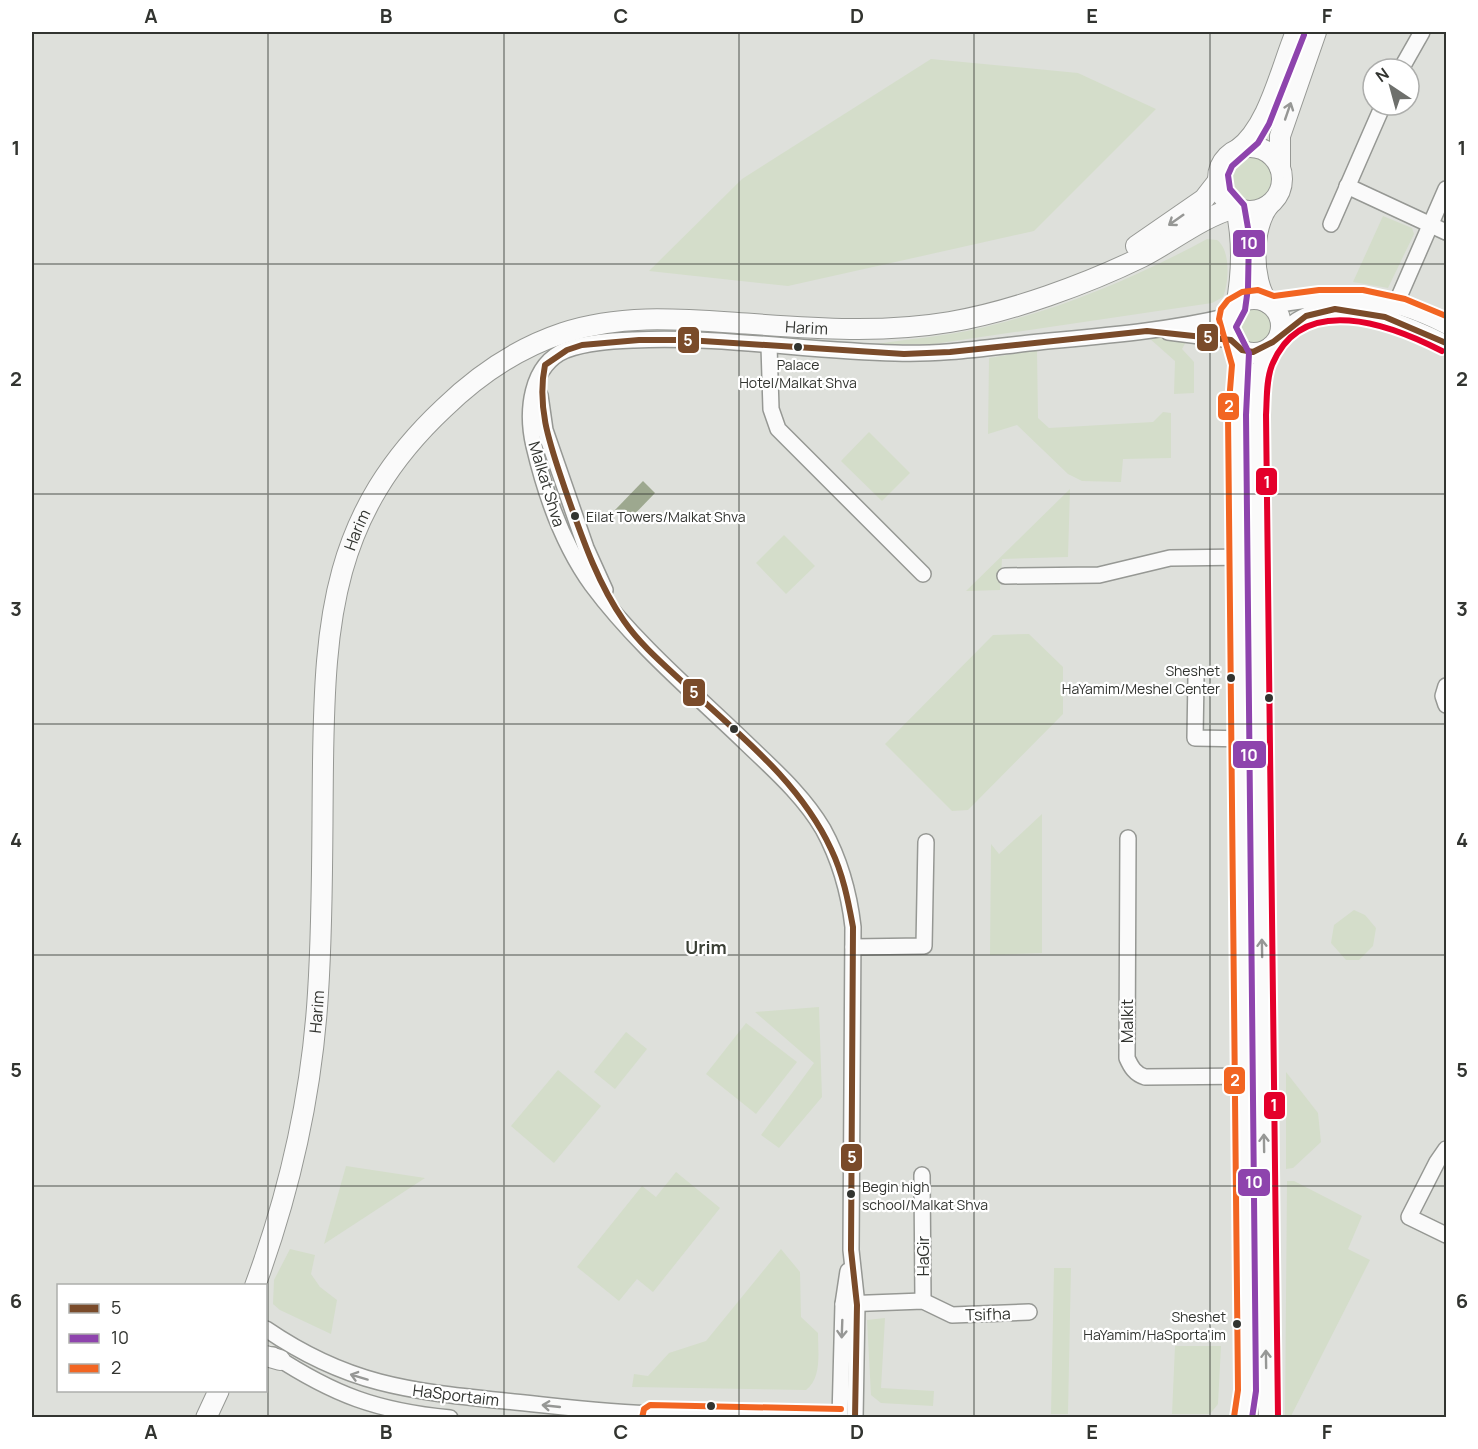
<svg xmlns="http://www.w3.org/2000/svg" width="1478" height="1449" viewBox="0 0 1478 1449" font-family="Manrope,sans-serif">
<rect width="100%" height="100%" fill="#dee0db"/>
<g fill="#d4ddca">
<polygon points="931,59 1078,73 1156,109 1034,231 788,286 649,271 742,179"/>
<circle cx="1250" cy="179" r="28"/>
<polygon points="1383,216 1412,228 1414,234 1388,288 1353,282"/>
<path d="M1207,239L1217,240C1231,250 1229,283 1223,297L1212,303L934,344H877C907,339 937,337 967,331C1052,313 1131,280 1207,239Z"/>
<circle cx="1254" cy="326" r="22"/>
<polygon points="1163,335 1187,340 1182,349 1194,362 1194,393 1174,394 1175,361 1149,338"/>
<polygon points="1037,350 1038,418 1049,428 1153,422 1163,412 1171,413 1171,458 1123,459 1121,482 1082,481 1068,474 1017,425 988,434 989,358"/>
<polygon points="869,432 910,473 882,501 841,461"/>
<polygon points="1070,489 1068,557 1002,559 1000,590 966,591"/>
<polygon points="784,535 815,566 786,594 756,563"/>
<polygon points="1029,634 1063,667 1063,714 968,810 952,811 885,744 993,635"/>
<polygon points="1042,814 1042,953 990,955 991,844 999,854"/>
<polygon points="1354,910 1365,915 1376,928 1373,946 1359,960 1346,960 1331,943 1334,925"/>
<polygon points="819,1007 822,1097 779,1148 761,1135 814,1063 755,1012"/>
<polygon points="746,1023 797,1062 756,1114 706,1074"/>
<polygon points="626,1032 647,1049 615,1089 594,1072"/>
<polygon points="558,1070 601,1106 554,1163 511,1126"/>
<polygon points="1286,1072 1318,1113 1321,1142 1293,1168 1286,1169"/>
<polygon points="346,1166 425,1178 324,1244"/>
<polygon points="676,1172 720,1208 653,1292 637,1279 619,1301 577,1267 642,1186 656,1197"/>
<polygon points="1287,1181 1294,1181 1362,1216 1348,1249 1370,1260 1290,1418 1285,1415"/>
<polygon points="290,1249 315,1255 311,1274 320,1287 337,1300 331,1334 280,1310 273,1304 274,1280"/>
<path d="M781,1249L800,1272L801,1317L818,1333C818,1353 822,1378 806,1390L632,1387L634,1374L648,1376L669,1353L706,1341Z"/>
<polygon points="1054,1268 1071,1268 1068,1414 1051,1414"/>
<polygon points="885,1318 881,1388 934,1391 933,1406 881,1403 871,1395 867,1320"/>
<polygon points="1175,1346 1221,1346 1218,1404 1210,1414 1172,1414"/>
</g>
<polygon fill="#9da88f" points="643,481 655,493 627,522 615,510"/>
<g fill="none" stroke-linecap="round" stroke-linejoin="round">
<defs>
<g id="minor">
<polyline points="1401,69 1422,32"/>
<polyline points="1347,186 1446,232"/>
<polyline points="1331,224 1383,105"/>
<path d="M1272,306C1339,292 1385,295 1446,326"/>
<polyline points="1392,313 1446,189"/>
<polyline points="1168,332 1231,340"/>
<path d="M1279,335C1286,329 1293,322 1301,318C1341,294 1410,325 1446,343"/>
<polyline points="769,346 771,409 778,429 923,574"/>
<polyline points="540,395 545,430 586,548 605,590"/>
<polyline points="1005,576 1099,575 1170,558 1247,557"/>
<polyline points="1196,677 1195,738 1251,739"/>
<polyline points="1446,686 1443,696 1446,705"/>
<path d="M1128,838L1127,1058C1131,1067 1135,1074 1145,1077L1255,1076"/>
<polyline points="853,947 924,946 926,842"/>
<polyline points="1446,1149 1437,1162 1409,1217 1446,1235"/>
<polyline points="922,1175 923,1301"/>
<polyline points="843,1304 923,1301 952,1315 1029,1312"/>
<path d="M266,1329C348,1385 409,1391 505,1401C556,1406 608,1413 659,1414C719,1416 780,1412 841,1418"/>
<path d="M273,1355C334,1395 377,1411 450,1418"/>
<polyline points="840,1418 843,1304 848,1271"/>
<path d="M855,1418L857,1305L851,1250L853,927C849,892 840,860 823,829C803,795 773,769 745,742C693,692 635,643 592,585C563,545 545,493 534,446C526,412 530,365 566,350C587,342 612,341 634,340C721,336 808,351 895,353C943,355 991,347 1039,342C1102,336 1167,331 1229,316"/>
</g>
<g id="major">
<circle cx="1250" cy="179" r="32"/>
<path d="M1237,150C1269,127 1281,67 1296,32"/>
<polyline points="1280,168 1280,136 1316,32"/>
<polyline points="1136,246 1204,199 1218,181"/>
<circle cx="1254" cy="326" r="27"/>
<path d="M1268,303C1251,281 1251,227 1269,205"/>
<path d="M1236,307C1242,275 1243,240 1236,208"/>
<polyline points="1236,346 1241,365 1237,415 1247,1391 1243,1418"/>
<path id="s1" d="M255,1286C290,1191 312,1093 318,993C323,916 322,840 323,763C325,619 332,513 444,408C478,375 518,348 563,333C620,314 679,319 738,323C809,328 879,334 950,322C1010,312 1087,284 1142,257C1173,241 1202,217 1235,208"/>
<polyline points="266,1356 280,1360"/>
<polyline points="206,1418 219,1390"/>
<polyline points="1269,1418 1267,1391 1257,415 1261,371 1272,346"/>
</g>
</defs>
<use href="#minor" stroke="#969894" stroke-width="18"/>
<use href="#major" stroke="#969894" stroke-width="22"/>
<use href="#minor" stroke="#fafafa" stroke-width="15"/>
<use href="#major" stroke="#fafafa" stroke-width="20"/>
<defs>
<path id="bus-1" d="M855,1418L857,1305L851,1250L853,927C848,900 843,874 831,849C801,784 742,737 690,689C668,668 642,647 624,621C596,581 581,534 565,489C551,447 536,409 545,365L567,350L582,345L639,340H687L904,354L950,352L1147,331L1231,340L1242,350L1253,352L1273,342L1306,316L1335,309L1385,317L1446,343"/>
<polyline id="bus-2" points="1252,1418 1256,1391 1246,415 1249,353 1236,327 1245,310 1248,288 1249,234 1244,205 1230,189 1228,175 1232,166 1258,143 1269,124 1304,35"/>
<g id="bus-3">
<polyline points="1234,1417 1238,1390 1228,415 1232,365 1219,319 1221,309 1228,300 1242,292 1258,290 1274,296 1319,290 1363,290 1405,299 1446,316"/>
<polyline points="642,1418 644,1409 650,1405 841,1409"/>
</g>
<path id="bus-4" d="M1278,1417L1266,415C1267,399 1266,380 1272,365C1302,291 1391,325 1442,351"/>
</defs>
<use href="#bus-1" stroke="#fff" stroke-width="10"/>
<use href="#bus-2" stroke="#fff" stroke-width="10"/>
<use href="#bus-3" stroke="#fff" stroke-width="10"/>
<use href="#bus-4" stroke="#fff" stroke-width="10"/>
<use href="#bus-1" stroke="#7a4b2a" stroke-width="6"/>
<use href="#bus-2" stroke="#8e44ad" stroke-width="6"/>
<use href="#bus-3" stroke="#f26522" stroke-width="6"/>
<use href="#bus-4" stroke="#e4002b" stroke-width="6"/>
</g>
<defs><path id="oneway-shaft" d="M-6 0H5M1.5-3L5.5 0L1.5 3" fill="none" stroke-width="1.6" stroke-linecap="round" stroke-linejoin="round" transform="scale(1.5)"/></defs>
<g stroke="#969795">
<use href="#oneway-shaft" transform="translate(1288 111) rotate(-71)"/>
<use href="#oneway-shaft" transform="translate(1176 220) rotate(145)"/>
<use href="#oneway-shaft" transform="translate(1262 948) rotate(-91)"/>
<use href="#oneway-shaft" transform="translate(1264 1143) rotate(-91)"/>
<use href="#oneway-shaft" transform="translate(842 1329) rotate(92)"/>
<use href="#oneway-shaft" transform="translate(1266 1359) rotate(-91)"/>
<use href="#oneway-shaft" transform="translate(359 1377) rotate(-163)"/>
<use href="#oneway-shaft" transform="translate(551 1406) rotate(-174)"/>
</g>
<path fill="none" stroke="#323430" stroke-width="1.5" stroke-opacity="0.55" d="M268,32V1418M504,32V1418M739,32V1418M974,32V1418M1210,32V1418M32,264H1446M32,494H1446M32,724H1446M32,955H1446M32,1186H1446"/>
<g fill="#323430" stroke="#fff" stroke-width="2">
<circle cx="798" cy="347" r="5"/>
<circle cx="575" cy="516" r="5"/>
<circle cx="1231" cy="678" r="5"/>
<circle cx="1269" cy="698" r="5"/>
<circle cx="734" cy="729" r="5"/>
<circle cx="851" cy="1194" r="5"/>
<circle cx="1237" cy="1324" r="5"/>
<circle cx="711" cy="1406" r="5"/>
</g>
<g text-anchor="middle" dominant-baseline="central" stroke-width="4.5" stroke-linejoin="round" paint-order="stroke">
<g font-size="14" fill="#323430" stroke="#fff" text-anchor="start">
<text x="798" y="364" text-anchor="middle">Palace<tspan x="798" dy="18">Hotel/Malkat Shva</tspan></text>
<text x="586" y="516">Eilat Towers/Malkat Shva</text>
<text x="1220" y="670" text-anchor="end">Sheshet<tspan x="1220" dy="18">HaYamim/Meshel Center</tspan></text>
<text x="862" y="1186">Begin high<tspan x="862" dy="18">school/Malkat Shva</tspan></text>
<text x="1226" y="1316" text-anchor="end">Sheshet<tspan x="1226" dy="18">HaYamim/HaSporta'im</tspan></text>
</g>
<g font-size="16" fill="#323430" stroke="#fff">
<text stroke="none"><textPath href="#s1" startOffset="1306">Harim</textPath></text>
<text transform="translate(547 484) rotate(73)">Malkat Shva</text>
<text stroke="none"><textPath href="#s1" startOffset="768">Harim</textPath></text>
<text stroke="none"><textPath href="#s1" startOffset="282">Harim</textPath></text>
<text transform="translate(1127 1021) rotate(-90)">Malkit</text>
<text transform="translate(923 1256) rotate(-90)">HaGir</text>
<text transform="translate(988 1314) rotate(-2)">Tsifha</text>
<text transform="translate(456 1395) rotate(7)">HaSportaim</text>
</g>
<g font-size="18" font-weight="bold" fill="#3a3f35" stroke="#fff">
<text x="706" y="947">Urim</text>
</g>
</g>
<g stroke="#fff" stroke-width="2">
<rect x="1232" y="229" width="34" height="29" rx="6" fill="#8e44ad"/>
<rect x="1196" y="323" width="23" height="29" rx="6" fill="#7a4b2a"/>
<rect x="677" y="326" width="23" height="28" rx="6" fill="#7a4b2a"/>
<rect x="1217" y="392" width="23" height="29" rx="6" fill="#f26522"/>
<rect x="1255" y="467" width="23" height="29" rx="6" fill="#e4002b"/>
<rect x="682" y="678" width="24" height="29" rx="6" fill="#7a4b2a"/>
<rect x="1232" y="740" width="35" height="29" rx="6" fill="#8e44ad"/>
<rect x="1223" y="1066" width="23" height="29" rx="6" fill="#f26522"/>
<rect x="1263" y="1091" width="23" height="29" rx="6" fill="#e4002b"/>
<rect x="840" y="1143" width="23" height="29" rx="6" fill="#7a4b2a"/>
<rect x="1237" y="1168" width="34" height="29" rx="6" fill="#8e44ad"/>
</g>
<g font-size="16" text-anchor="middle" font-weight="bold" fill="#fff">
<text x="1249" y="249">10</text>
<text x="1208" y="343">5</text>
<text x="688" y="346">5</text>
<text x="1229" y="412">2</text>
<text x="1267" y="488">1</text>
<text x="694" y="698">5</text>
<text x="1249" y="761">10</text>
<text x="1235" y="1086">2</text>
<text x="1274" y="1111">1</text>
<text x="852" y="1163">5</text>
<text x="1254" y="1188">10</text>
</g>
<rect width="1478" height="1449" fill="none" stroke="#ffffff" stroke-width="66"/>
<rect x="57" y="1284" width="210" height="108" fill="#ffffff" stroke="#adaeac" stroke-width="1.5"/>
<rect x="69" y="1304" width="30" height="9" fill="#7a4b2a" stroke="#adaeac" stroke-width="1.5"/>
<text x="111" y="1314" font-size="18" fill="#323430">5</text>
<rect x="69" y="1334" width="30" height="9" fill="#8e44ad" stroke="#adaeac" stroke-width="1.5"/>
<text x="111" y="1344" font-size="18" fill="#323430">10</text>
<rect x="69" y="1364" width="30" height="9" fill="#f26522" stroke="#adaeac" stroke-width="1.5"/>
<text x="111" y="1374" font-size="18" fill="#323430">2</text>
<g transform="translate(1391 87) rotate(324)"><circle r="28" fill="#ffffff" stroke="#adaeac" stroke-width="1.5"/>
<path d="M0-4.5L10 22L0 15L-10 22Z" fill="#6e706c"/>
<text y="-9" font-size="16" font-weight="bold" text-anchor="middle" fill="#323430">N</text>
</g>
<rect x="33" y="33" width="1412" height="1383" fill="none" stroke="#323430" stroke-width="2"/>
<g font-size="20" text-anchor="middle" font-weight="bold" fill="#323430">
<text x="151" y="23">A</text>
<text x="386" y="23">B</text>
<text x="621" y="23">C</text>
<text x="857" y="23">D</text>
<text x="1092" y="23">E</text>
<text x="1327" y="23">F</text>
<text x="16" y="155">1</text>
<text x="1462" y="155">1</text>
<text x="16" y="386">2</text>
<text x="1462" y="386">2</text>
<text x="16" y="616">3</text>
<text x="1462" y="616">3</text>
<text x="16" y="847">4</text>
<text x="1462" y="847">4</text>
<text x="16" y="1077">5</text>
<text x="1462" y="1077">5</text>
<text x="16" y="1308">6</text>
<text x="1462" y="1308">6</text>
<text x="151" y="1439">A</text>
<text x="386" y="1439">B</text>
<text x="621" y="1439">C</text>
<text x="857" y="1439">D</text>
<text x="1092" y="1439">E</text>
<text x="1327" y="1439">F</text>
</g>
</svg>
